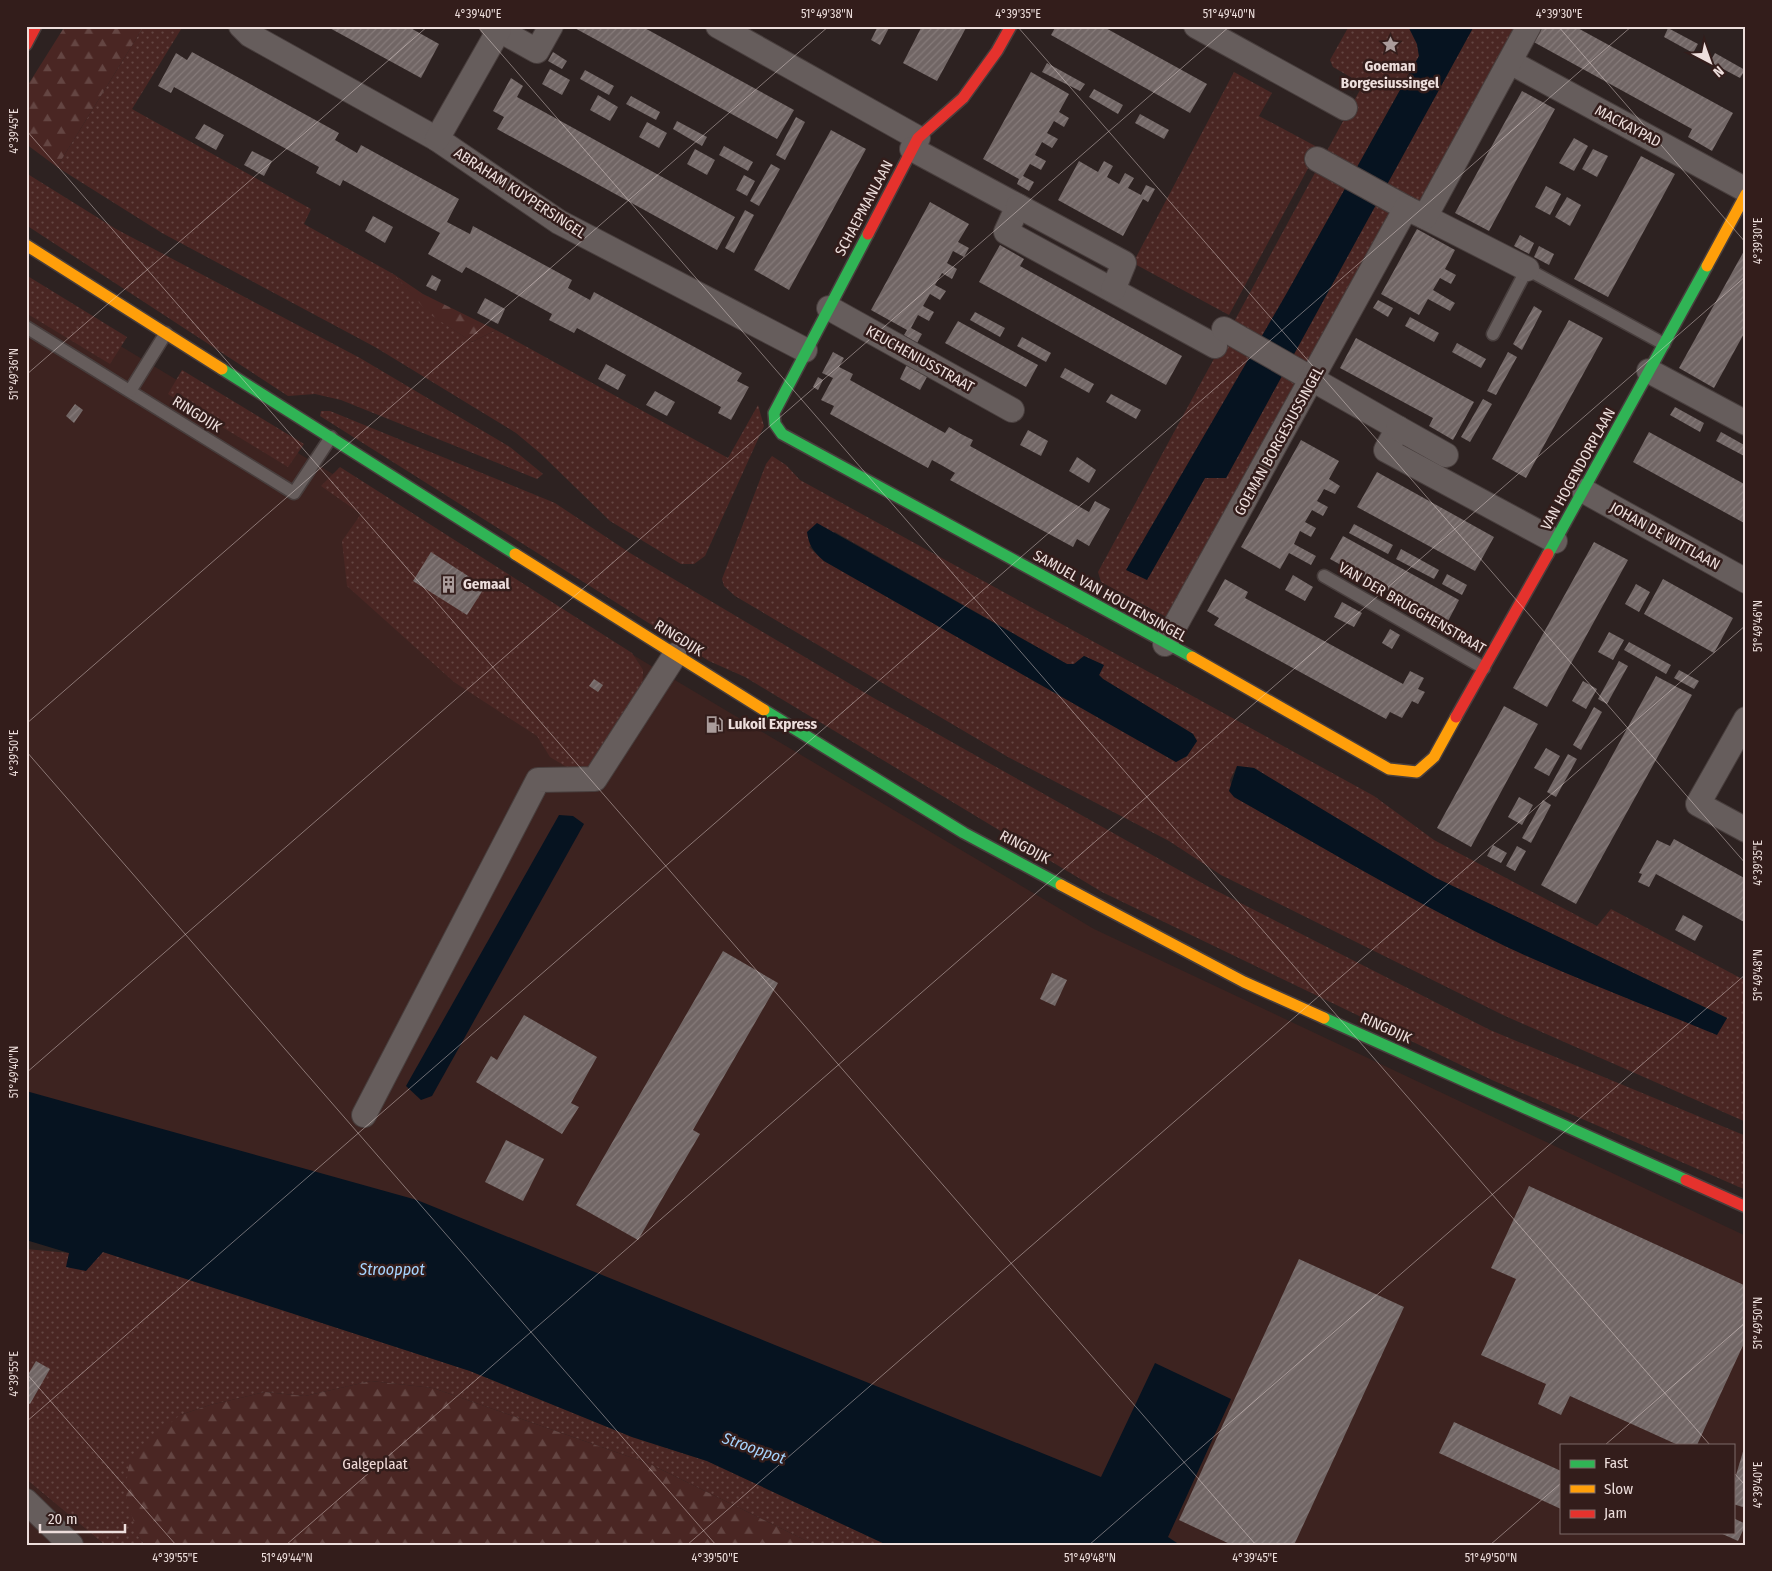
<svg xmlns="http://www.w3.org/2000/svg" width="1772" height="1571" viewBox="0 0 1772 1571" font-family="'Fira Sans Condensed',sans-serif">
<defs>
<pattern id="grass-dots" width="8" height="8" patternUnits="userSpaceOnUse" patternTransform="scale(1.25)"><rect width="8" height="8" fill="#4a2623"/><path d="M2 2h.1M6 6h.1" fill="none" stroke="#644542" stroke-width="1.8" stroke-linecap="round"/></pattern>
<pattern id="forest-firs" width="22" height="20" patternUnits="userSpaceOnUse" patternTransform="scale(1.25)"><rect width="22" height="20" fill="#4a2623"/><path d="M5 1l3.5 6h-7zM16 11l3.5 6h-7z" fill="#644542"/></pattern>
<pattern id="building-hatch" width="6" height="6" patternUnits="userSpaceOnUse" patternTransform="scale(1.25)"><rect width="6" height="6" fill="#716665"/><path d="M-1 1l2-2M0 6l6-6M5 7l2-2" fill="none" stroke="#867b7a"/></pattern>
</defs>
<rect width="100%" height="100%" fill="#2d2221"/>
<g fill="#3d2320" fill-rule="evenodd">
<path d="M26,289L653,667L1094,929L1746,1236V1545H1123L26,1155ZM1561,1445H1733V1532H1561Z"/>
<polygon points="26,1479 105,1545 26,1545"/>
</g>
<g fill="url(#grass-dots)" fill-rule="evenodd">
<polygon points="144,26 183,26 132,109 311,209 304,224 395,275 429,313 472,342 496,330 728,458 758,405 764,426 705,556 694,564 681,564 610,521 540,453 516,433 375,347 162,233 57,167"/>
<polygon points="1349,26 1408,26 1417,44 1419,56 1288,291 1147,580 1205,478 1226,478 1474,26 1524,26 1429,204 1395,211 1168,618 1101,582 1098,572 1360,90 1359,82 1333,67 1330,60"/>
<polygon points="1234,72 1272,93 1259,116 1319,148 1229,315 1133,263"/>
<polygon points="26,173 116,229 360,358 510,447 543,474 537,479 341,400 315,394 288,396 26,225"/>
<polygon points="26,275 127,337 110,364 26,313"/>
<polygon points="182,370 304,444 288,467 168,394"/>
<polygon points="321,411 330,411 555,503 630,553 872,697 1209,887 1490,1030 1746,1136 1746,1190 1492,1080 1102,892 745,677 709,661 320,416"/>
<path d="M772,456L786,465L800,480L1374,796L1434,840L1597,926L1611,909L1746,981V1122L1503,1015L1221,875L1169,841L1008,757L735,596L724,586L722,579L766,464ZM835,532L1067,664H1074L1084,656L1103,665L1099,675L1103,679L1193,734L1197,741L1187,756L1176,762L824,561L809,547ZM1237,766L1254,768L1436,878L1727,1018L1717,1034C1647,1006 1576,979 1507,947C1413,902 1324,848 1234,797L1230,780Z"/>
<polygon points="340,467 632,653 643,670 642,693 595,769 580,775 550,757 537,736 454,682 347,586 342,541 361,514 321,486"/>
<polygon points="26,1249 69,1253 103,1252 470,1371 632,1437 707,1461 887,1545 815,1545 650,1464 433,1388 371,1381 305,1396 265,1392 210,1405 180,1415 138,1536 145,1545 105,1545 26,1479"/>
</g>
<g fill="url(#forest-firs)">
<polygon points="65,26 144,26 57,167 26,144 26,88"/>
<polygon points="395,275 423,294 496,330 472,342 428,313"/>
<polygon points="371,1381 433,1388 650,1464 815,1545 145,1545 138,1536 125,1493 129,1463 151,1439 180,1415 210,1405 265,1392 305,1396"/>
</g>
<g fill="#061320">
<polygon points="1408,26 1474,26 1226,478 1205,478 1147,580 1126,570 1288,291 1419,56 1417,44"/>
<path d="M817,523L1067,664H1074L1084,656L1104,665L1099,675L1103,679L1193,734L1197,741L1187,756L1176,762L824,561C813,551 809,546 807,532Z"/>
<path d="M1237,766L1254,768L1436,878L1727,1018L1717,1035C1647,1006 1576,979 1507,947C1413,902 1324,848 1234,797L1229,791Z"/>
<polygon points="559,815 573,816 584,824 432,1096 421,1100 406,1086"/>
<polygon points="26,1091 417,1200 1101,1477 1155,1363 1231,1399 1168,1537 1180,1545 887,1545 707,1461 632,1437 470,1371 103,1252 86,1271 66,1267 69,1253 26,1240"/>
</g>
<g fill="url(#building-hatch)">
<polygon points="326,26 407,26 439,44 421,78"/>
<polygon points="571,26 641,26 794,110 777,139"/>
<polygon points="878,26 890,26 880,45 871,40"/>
<polygon points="922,26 967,26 937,81 903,63"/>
<polygon points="1056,26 1102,26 1207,84 1190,113 1051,35"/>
<polygon points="1537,26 1574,26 1733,113 1712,151 1688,137 1692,129 1530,40"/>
<polygon points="1668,28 1698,44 1693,53 1664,37"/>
<polygon points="192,52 339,133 335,140 357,153 361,145 459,199 447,222 470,234 473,226 572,280 568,288 590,300 594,292 742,373 737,381 749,387 731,420 718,413 721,407 577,328 574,333 549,320 552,314 479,274 466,267 462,273 428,254 440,233 343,180 340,186 316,173 319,167 174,87 171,93 158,86 176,53 187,60"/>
<polygon points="553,52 567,61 562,69 548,61"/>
<polygon points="1715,53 1745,70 1740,78 1710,62"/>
<polygon points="1047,63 1085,84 1080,91 1042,72"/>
<polygon points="550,69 570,80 562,95 542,84"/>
<polygon points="585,70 614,86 609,95 580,79"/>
<polygon points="1031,72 1069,94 1059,112 1069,118 1064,127 1054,121 1047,133 1058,139 1052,148 1042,142 1035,155 1046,161 1041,170 1030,164 1023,176 1034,182 1029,191 1017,184 1019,179 983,159"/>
<polygon points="511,78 523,86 517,97 735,217 717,250 497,129 504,117 493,111"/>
<polygon points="1094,89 1123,105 1118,114 1089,97"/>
<polygon points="1522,91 1555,109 1489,231 1455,213"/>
<polygon points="598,95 618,107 610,121 590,110"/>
<polygon points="631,96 660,112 656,120 626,104"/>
<polygon points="1140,114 1169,130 1164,139 1135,123"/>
<polygon points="796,117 805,122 785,160 776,155"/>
<polygon points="677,121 707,137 702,146 673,129"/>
<polygon points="647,122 667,133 659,148 639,137"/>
<polygon points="204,124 224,135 216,150 195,138"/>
<polygon points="831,130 866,149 789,290 754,270"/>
<polygon points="1574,138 1588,146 1574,171 1559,163"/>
<polygon points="724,146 753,162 748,171 719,155"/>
<polygon points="695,149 715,160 707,175 687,164"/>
<polygon points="1593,149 1608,156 1597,177 1582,169"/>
<polygon points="252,151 272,161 264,176 244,165"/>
<polygon points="1641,156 1675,174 1608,297 1574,279"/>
<polygon points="1079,161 1098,172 1104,161 1113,166 1107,177 1119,184 1125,173 1134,178 1128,188 1141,195 1146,185 1155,189 1148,202 1143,199 1123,236 1058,200"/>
<polygon points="771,164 780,169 759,206 750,201"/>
<polygon points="744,175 755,181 747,196 736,190"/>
<polygon points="1546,186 1561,194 1550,215 1535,207"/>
<polygon points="1567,197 1581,205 1570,226 1555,217"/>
<polygon points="930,202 969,224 958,242 969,248 964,257 953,251 947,263 957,269 952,279 942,273 935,285 946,291 940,300 930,294 923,306 934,312 929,321 918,315 911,328 922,334 917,343 904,335 907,330 871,310"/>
<polygon points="745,210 754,215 734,253 725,248"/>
<polygon points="373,216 393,227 385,243 365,231"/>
<polygon points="1417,229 1455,250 1445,269 1456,275 1451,284 1440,278 1433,290 1455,303 1450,311 1428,299 1419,315 1381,294"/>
<polygon points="1520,235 1534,243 1529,254 1514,246"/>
<polygon points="1000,245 1024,259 1020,266 1182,356 1166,385 979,282"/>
<polygon points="1539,246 1554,254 1549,265 1534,257"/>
<polygon points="1744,251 1746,253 1746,330 1714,388 1679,368"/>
<polygon points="432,275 441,280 436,291 426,286"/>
<polygon points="485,298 505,309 498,324 477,313"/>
<polygon points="1378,300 1393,308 1388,317 1373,308"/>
<polygon points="1534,306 1542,311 1522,350 1513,344"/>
<polygon points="975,312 1005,328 1000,337 970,320"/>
<polygon points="1410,317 1439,333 1434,342 1405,326"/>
<polygon points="1569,320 1603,338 1526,478 1492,459"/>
<polygon points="958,321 1038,365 1026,387 945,343"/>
<polygon points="1022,337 1051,353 1046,362 1017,346"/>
<polygon points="1356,338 1474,402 1453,440 1429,426 1433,418 1340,368"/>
<polygon points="1457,343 1486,359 1481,368 1452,352"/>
<polygon points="833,352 844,358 839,367 853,374 850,380 945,433 949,427 961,434 973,440 970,446 1089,512 1095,501 1110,509 1089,546 1077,539 1073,547 950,480 955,473 943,466 932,460 928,468 830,414 834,406 821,400 833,378 822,373"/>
<polygon points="1508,352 1517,357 1496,395 1487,391"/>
<polygon points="606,364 626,375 618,390 598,379"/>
<polygon points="907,364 928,375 920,390 900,379"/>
<polygon points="1065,368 1094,384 1089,393 1060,377"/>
<polygon points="818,377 823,380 818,390 813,387"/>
<polygon points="655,391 675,402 667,416 646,405"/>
<polygon points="1111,394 1141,410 1136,419 1106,402"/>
<polygon points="1483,399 1492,404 1470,442 1461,437"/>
<polygon points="75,404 83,410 74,423 66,416"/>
<polygon points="1675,407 1704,423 1700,432 1670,415"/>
<polygon points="1028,430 1048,441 1041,456 1020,445"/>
<polygon points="1649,432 1746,485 1746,524 1633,462"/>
<polygon points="1721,432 1746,446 1746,457 1716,441"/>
<polygon points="1301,440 1339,461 1329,479 1340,486 1335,494 1324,489 1317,501 1328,507 1323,516 1312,510 1305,522 1316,528 1311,537 1300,531 1294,544 1316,556 1311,565 1289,553 1280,569 1241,547"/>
<polygon points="1077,457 1096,470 1089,483 1069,471"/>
<polygon points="1377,472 1494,537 1475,571 1357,507"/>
<polygon points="1354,524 1393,545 1388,554 1349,533"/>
<polygon points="1343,536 1459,600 1447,623 1330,559"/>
<polygon points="1594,542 1628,560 1547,707 1513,688"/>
<polygon points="1401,549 1439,570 1434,579 1396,559"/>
<polygon points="431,552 485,587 467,615 413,581"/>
<polygon points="1447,574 1467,585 1462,595 1442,584"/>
<polygon points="1293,575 1313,587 1305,601 1285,590"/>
<polygon points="1225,579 1248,592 1245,598 1403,684 1410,671 1424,678 1418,689 1425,692 1418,704 1412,701 1402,718 1390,712 1386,719 1214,625 1219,618 1207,611"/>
<polygon points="1663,579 1733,618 1714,653 1644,614"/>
<polygon points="1636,584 1650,592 1639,612 1625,604"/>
<polygon points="1342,602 1362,613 1354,627 1334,617"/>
<polygon points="1390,629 1400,635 1392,649 1382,643"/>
<polygon points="1609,632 1624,640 1613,660 1598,652"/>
<polygon points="1629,642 1671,665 1666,674 1624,650"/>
<polygon points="1619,661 1628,666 1607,704 1598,699"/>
<polygon points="1679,670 1699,681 1694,689 1674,678"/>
<polygon points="1656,676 1692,695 1576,904 1541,885"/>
<polygon points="594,679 603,685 598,692 589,686"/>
<polygon points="1583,681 1597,689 1586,709 1572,701"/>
<polygon points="1504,706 1538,724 1471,847 1437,828"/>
<polygon points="1594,707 1602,712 1581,750 1573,745"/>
<polygon points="1546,748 1560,756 1549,776 1534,768"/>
<polygon points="1568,754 1577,759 1556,797 1547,792"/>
<polygon points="1519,797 1533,805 1522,825 1508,817"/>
<polygon points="1543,800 1551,805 1531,843 1522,838"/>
<polygon points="1674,839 1746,879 1746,923 1656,874 1649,887 1638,882 1642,874 1639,873 1657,840 1670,846"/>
<polygon points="1493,845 1507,853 1501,863 1487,856"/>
<polygon points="1517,846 1526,851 1515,871 1506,866"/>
<polygon points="1683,915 1703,926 1695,941 1675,930"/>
<polygon points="723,951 778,983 693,1130 700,1134 638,1240 576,1205"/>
<polygon points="1052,973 1067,980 1055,1006 1040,999"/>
<polygon points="524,1015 597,1057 571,1103 579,1107 562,1134 476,1082 491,1056 497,1060"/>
<polygon points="506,1140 544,1159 523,1201 485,1182"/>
<polygon points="1529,1186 1746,1286 1746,1339 1697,1445 1678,1445 1570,1396 1561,1415 1538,1404 1546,1384 1481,1355 1516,1279 1491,1268"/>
<polygon points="1299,1259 1404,1307 1294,1545 1232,1545 1179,1520"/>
<polygon points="36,1361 50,1369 30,1404 26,1402 26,1378"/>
<polygon points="1454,1422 1561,1471 1561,1509 1439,1453"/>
<polygon points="1745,1445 1746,1445 1746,1508 1733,1504 1733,1485"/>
<polygon points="1733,1518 1746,1524 1738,1541 1718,1532 1733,1532"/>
</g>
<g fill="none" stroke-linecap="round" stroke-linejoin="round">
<defs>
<g id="lane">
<polyline points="26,327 294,493 331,437"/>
<polyline points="1493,334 1527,269 1664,344"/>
<polyline points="130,391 166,333"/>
<polyline points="1324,576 1484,668"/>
</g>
<g id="street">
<polyline points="241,26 250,35 437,139 559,222 805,350"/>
<polyline points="492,26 537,51 551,26"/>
<polyline points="718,26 918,138"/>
<polyline points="1196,26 1345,108"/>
<polyline points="1510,62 1746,190"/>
<polyline points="437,139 499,30"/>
<polyline points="912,149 1018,206 1006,232 1215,346"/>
<polyline points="1317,159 1406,208"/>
<polyline points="1018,206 1124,263 1113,290"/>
<polyline points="1425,217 1527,269"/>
<polyline points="829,308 1012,410"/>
<polyline points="1224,329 1398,428 1386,450 1555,541"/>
<polyline points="1649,371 1746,423"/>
<polyline points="1398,428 1446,455"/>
<polyline points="1584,491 1746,581"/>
<polyline points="1165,644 1406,208 1425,217 1529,26"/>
<polyline points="1746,719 1698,804 1746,830"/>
<polyline points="364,1115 538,780 595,779 675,655"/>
<polyline points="26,1501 71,1545"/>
</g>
<g id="fast">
<polyline points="868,234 774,413 775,424 782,434 1192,657"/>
<polyline points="222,369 515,554"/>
<polyline points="1548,554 1707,266"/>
<polyline points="764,710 964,833 1061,885"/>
<polyline points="1324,1018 1686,1180"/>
</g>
<g id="slow">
<polyline points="26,245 222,369"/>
<polyline points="1707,266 1746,194"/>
<polyline points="515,554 764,710"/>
<polyline points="1192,657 1389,769 1417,772 1434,757 1456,717"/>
<polyline points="1061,885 1244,982 1324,1018"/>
</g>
<g id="jam">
<polyline points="26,45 36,26"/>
<polyline points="868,234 918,138 963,98 997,51 1011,26"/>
<polyline points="1456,717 1548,554"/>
<polyline points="1686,1180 1746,1207"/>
</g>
</defs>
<use href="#lane" stroke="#483e3d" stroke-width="15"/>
<use href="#street" stroke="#483e3d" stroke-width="26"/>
<use href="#fast" stroke="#483e3d" stroke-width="14"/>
<use href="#slow" stroke="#483e3d" stroke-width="14"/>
<use href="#jam" stroke="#483e3d" stroke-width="14"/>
<use href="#lane" stroke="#665d5c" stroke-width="12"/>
<use href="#street" stroke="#665d5c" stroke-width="24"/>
<use href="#fast" stroke="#30b455" stroke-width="11"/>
<use href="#slow" stroke="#ff9f0a" stroke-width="11"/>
<use href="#jam" stroke="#e5322d" stroke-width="11"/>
</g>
<path fill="none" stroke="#eddedc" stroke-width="1" stroke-opacity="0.45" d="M477,26L1710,1445M1017,26L1746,864M1558,26L1746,243M26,130L1256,1545M26,375L428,26M26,724L829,26M26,751L716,1545M26,1073L1230,26M26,1373L176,1545M26,1422L1632,26M1605,1445L1746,1322M1733,1472L1746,1486M286,1545L1746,276M687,1545L1746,625M1089,1545L1746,974M1490,1545L1561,1483"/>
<defs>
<symbol id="sight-bare" viewBox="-9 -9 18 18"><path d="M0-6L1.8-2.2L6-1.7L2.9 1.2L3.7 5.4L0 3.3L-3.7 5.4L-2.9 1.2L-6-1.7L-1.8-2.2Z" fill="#aa9c9b" stroke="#331d1b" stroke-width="2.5" paint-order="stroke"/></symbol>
<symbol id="building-bare" viewBox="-9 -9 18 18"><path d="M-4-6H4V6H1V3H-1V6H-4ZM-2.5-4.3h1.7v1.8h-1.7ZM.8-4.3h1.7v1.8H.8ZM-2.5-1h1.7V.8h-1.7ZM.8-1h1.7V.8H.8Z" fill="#aa9c9b" stroke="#331d1b" stroke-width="2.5" paint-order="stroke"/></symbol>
<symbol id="fuel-bare" viewBox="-9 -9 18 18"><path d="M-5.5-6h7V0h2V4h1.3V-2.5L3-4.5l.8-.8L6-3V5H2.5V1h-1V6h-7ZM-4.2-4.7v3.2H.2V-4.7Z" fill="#aa9c9b" stroke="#331d1b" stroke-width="2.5" paint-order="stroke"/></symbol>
</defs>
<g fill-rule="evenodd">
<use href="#sight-bare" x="1378" y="32" width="25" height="25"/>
<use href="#building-bare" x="436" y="572" width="25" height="25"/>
<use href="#fuel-bare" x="702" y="712" width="25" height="25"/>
</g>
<g text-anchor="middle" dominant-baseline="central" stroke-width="5" stroke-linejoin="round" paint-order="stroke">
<g font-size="15" font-weight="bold" fill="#eddedc" stroke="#331d1b" text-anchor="start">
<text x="1390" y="66" text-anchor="middle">Goeman<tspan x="1390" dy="17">Borgesiussingel</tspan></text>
<text x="463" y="584">Gemaal</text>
<text x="728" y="724">Lukoil Express</text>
</g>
<g font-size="15" fill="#eddedc" stroke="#331d1b">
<text transform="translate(1628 126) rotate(28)">MACKAYPAD</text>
<text transform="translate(520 193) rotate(33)">ABRAHAM KUYPERSINGEL</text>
<text transform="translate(864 208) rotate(-62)">SCHAEPMANLAAN</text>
<text transform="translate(920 359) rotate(29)">KEUCHENIUSSTRAAT</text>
<text transform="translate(197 414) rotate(32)">RINGDIJK</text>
<text transform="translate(1279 441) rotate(-61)">GOEMAN BORGESIUSSINGEL</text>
<text transform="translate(1578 469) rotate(-61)">VAN HOGENDORPLAAN</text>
<text transform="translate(1665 536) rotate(29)">JOHAN DE WITTLAAN</text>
<text transform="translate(1110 596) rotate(29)">SAMUEL VAN HOUTENSINGEL</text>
<text transform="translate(1412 608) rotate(30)">VAN DER BRUGGHENSTRAAT</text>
<text transform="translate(679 638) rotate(32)">RINGDIJK</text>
<text transform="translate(1025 847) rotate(28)">RINGDIJK</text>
<text transform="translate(1386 1028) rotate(24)">RINGDIJK</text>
</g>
<g font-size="15" fill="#f0dad7" stroke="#331d1b">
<text x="375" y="1464">Galgeplaat</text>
</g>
<g font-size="16" font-style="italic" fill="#a6d4fe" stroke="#331d1b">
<text x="392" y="1269">Strooppot</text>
<text transform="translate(754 1448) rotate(19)">Strooppot</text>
</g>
</g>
<rect width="1772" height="1571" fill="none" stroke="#331d1b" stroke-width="55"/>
<rect x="1560" y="1444" width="175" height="90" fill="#331d1b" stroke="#7d6a68"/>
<rect x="1570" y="1460" width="25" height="8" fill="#30b455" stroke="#7d6a68"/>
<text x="1604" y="1468" font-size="15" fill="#eddedc">Fast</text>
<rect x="1570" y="1485" width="25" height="8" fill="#ff9f0a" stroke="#7d6a68"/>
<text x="1604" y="1494" font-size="15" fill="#eddedc">Slow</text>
<rect x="1570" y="1510" width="25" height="8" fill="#e5322d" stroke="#7d6a68"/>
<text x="1604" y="1518" font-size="15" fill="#eddedc">Jam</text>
<g transform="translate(1710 62) rotate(139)" stroke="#331d1b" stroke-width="4" paint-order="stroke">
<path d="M0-4L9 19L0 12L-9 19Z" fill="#eddedc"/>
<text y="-8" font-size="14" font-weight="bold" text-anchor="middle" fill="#eddedc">N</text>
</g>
<path d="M40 1524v8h85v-8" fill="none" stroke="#eddedc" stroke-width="2.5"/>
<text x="48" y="1524" font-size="15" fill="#eddedc" stroke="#331d1b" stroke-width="4" paint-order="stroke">20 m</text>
<rect x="28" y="28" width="1716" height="1516" fill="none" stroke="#eddedc" stroke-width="2"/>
<g font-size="12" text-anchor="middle" fill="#eddedc">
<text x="478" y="18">4°39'40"E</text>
<text x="827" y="18">51°49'38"N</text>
<text x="1018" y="18">4°39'35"E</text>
<text x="1229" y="18">51°49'40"N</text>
<text x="1559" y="18">4°39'30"E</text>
<text transform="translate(14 131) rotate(-90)" y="4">4°39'45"E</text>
<text transform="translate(1758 241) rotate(-90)" y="4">4°39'30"E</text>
<text transform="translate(14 374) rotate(-90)" y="4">51°49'36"N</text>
<text transform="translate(1758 626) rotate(-90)" y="4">51°49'46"N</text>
<text transform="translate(14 753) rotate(-90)" y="4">4°39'50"E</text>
<text transform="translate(1758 863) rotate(-90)" y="4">4°39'35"E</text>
<text transform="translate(1758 975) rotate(-90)" y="4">51°49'48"N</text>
<text transform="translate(14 1072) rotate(-90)" y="4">51°49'40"N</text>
<text transform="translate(1758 1323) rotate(-90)" y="4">51°49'50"N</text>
<text transform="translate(14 1374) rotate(-90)" y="4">4°39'55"E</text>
<text transform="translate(1758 1485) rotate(-90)" y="4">4°39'40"E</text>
<text x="175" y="1562">4°39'55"E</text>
<text x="287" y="1562">51°49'44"N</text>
<text x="715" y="1562">4°39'50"E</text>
<text x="1090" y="1562">51°49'48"N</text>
<text x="1255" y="1562">4°39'45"E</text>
<text x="1491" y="1562">51°49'50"N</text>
</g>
</svg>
